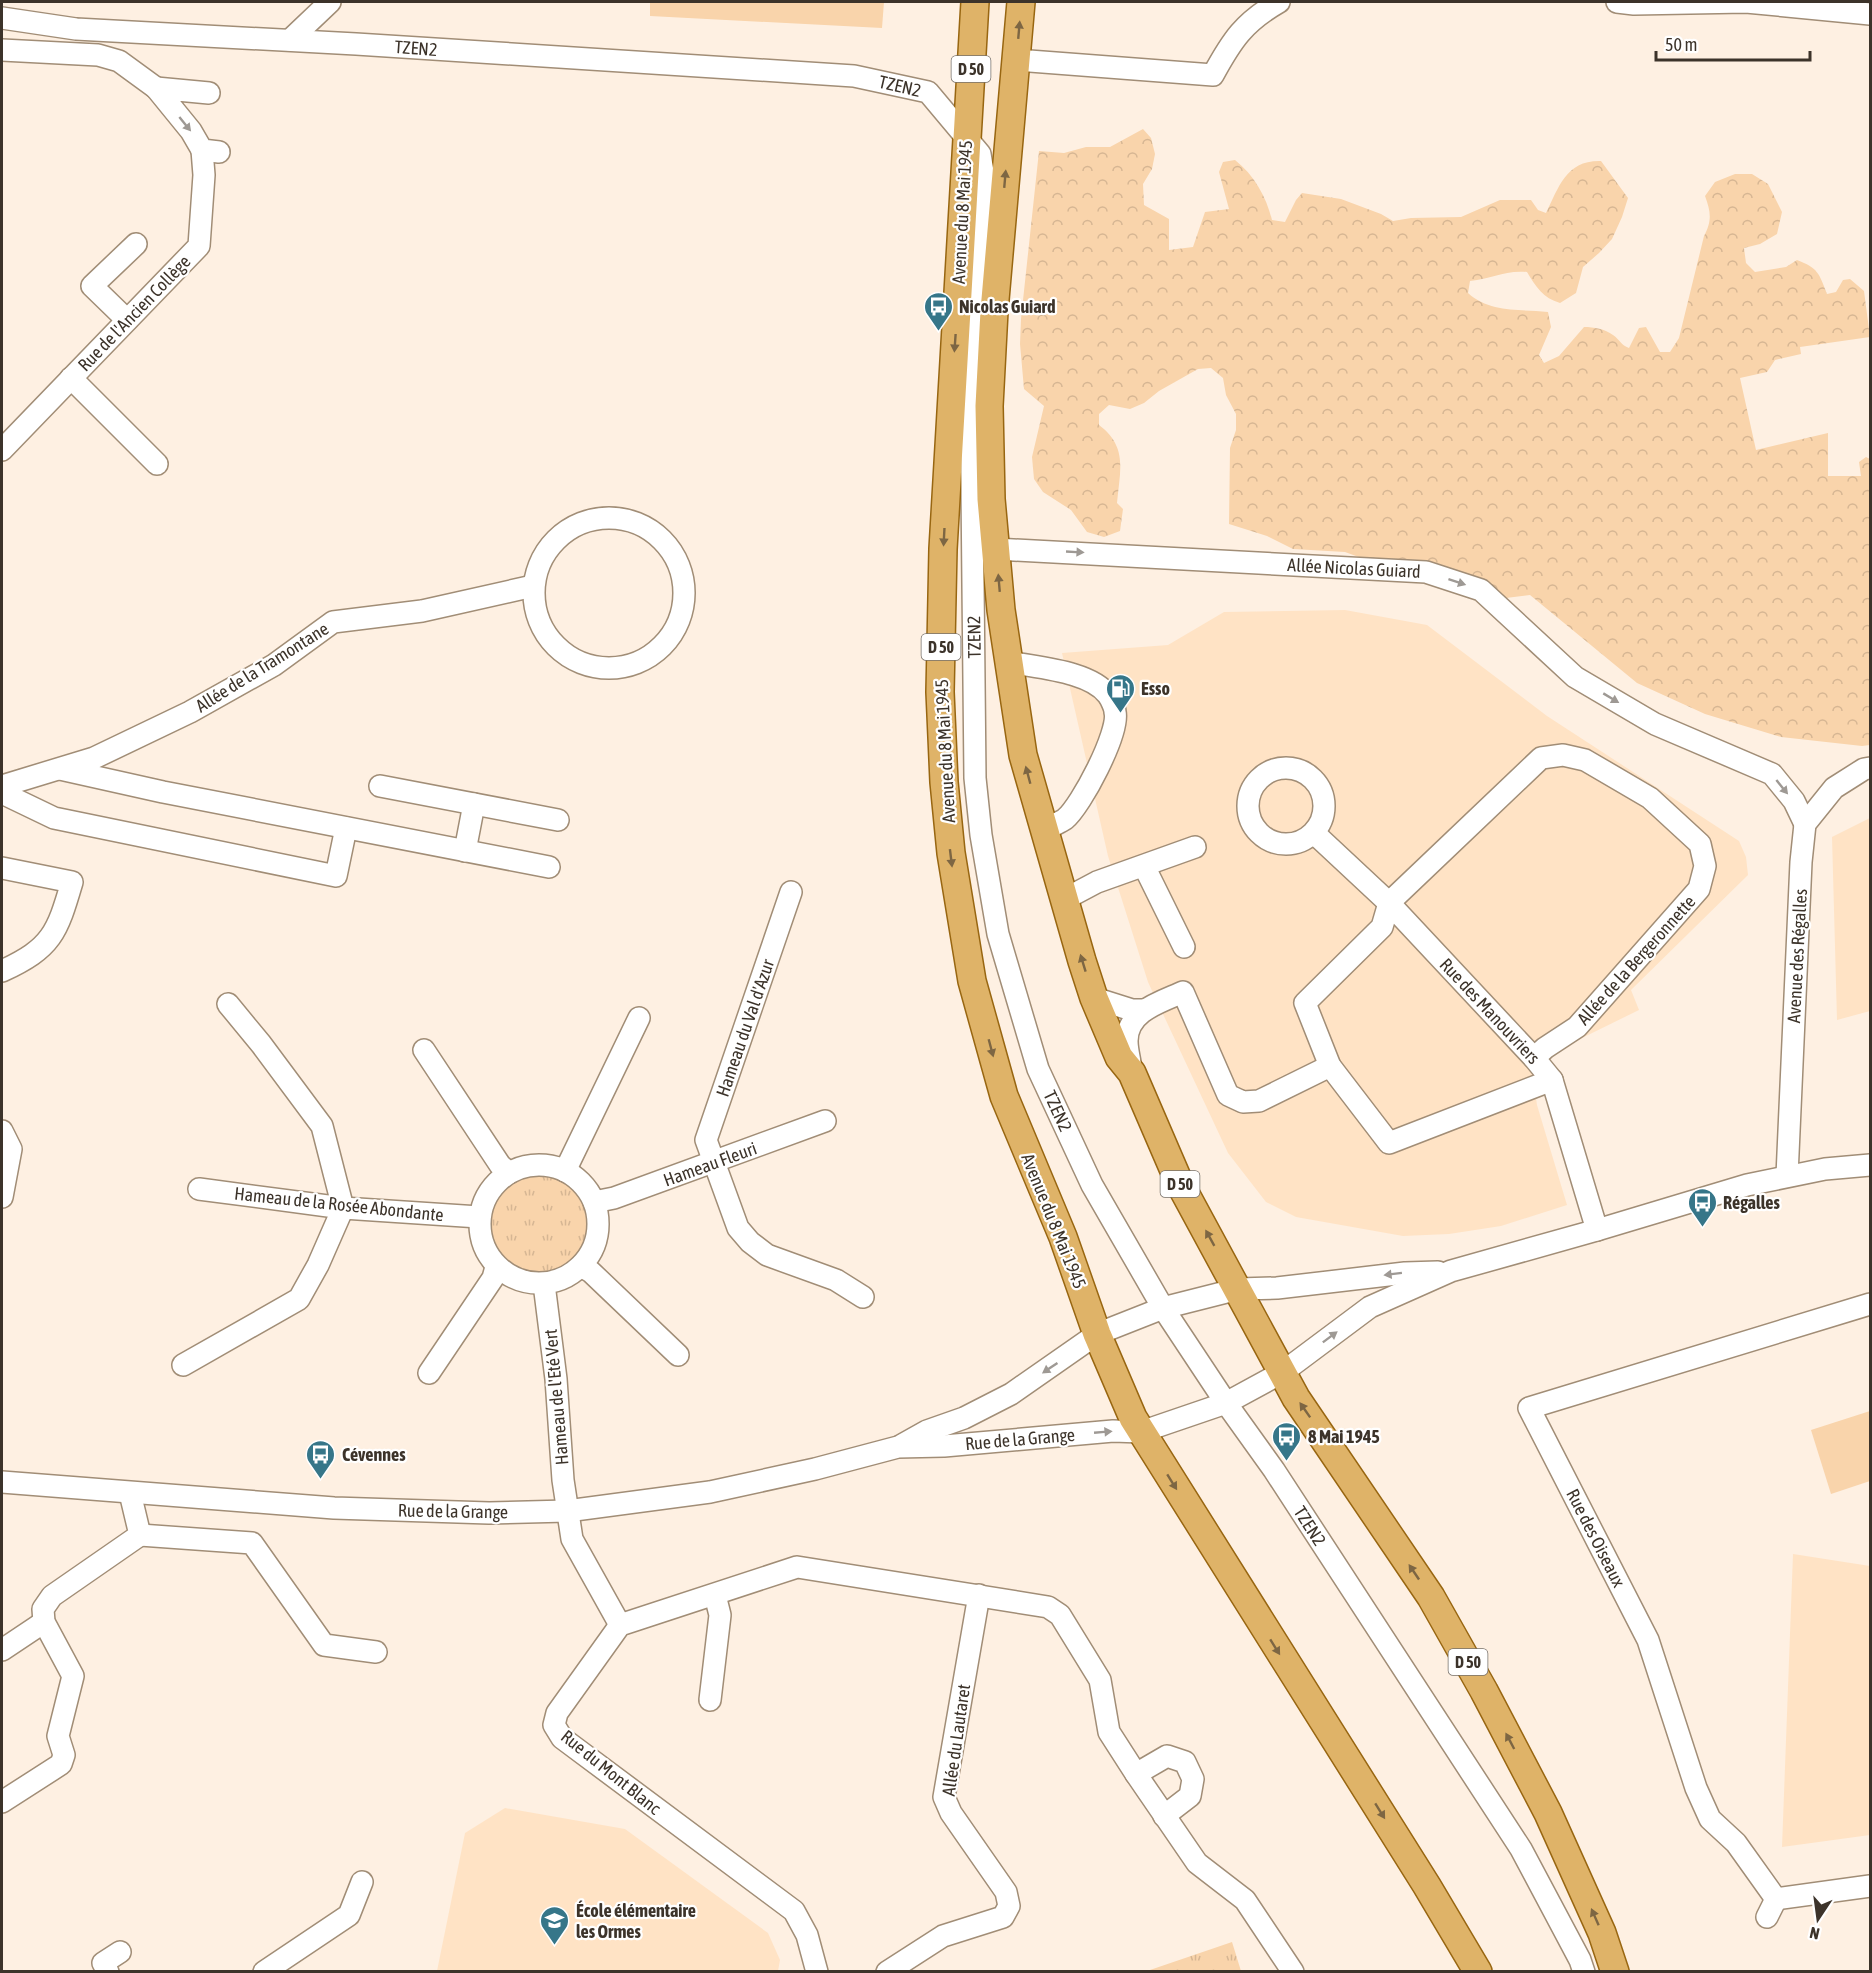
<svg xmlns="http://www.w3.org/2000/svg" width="1872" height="1973" viewBox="0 0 1872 1973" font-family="'Asap Condensed',sans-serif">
<defs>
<pattern id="grass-tufts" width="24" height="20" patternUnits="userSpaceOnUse" patternTransform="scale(1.5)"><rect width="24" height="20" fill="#f9d4ab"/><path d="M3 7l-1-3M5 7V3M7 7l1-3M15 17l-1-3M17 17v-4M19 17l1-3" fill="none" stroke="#d6b693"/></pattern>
<pattern id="forest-crowns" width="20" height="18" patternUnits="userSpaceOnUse" patternTransform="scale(1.5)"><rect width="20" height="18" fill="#f9d4ab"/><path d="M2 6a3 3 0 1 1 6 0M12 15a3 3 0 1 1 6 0" fill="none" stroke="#d6b693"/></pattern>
</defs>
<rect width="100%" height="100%" fill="#fef0e2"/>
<g fill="#ffe3c5">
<polygon points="1345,610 1427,625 1547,716 1739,841 1746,857 1748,875 1631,990 1639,1010 1531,1063 1537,1105 1567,1205 1501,1226 1449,1234 1403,1236 1296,1217 1266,1202 1228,1153 1148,982 1108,856 1062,653 1168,645 1224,612"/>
<polygon points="1870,818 1870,1011 1837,1020 1832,837"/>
<polygon points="1793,1554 1870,1566 1870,1835 1782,1847"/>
<polygon points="505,1808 625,1829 768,1933 780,1960 778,1971 437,1971 465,1833"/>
</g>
<g fill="url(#grass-tufts)">
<circle cx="539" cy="1225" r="49"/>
<polygon points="1232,1942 1241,1971 1147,1971"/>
</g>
<path fill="url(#forest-crowns)" d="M1143,129L1151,138L1155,154L1152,169L1143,184L1144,205L1169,219V250L1193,247L1205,212L1229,209L1219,172L1223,162L1235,160C1254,175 1266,196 1272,220L1285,222L1296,200L1302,193L1341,199L1381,214L1393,221L1411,218L1461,217L1500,200H1531L1538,210L1546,213C1559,187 1566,160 1601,161L1628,198L1622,217L1612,239L1599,253L1583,267L1576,293L1560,303C1543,298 1536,287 1527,272C1504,270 1492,279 1470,281L1468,293C1490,313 1520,309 1548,312L1551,327L1539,355L1544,363L1559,356L1584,327C1594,327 1605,329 1613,335C1620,340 1621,345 1629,348L1639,328L1646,327L1660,352H1670L1679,338L1704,236C1712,221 1711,212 1705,196L1715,182L1735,174H1752L1768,184L1782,212L1777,234L1760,244L1744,248L1746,263L1755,272L1786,267L1797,260C1818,268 1819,273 1827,294L1836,292L1843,280L1850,279L1864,291L1870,337L1800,347L1801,354L1775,360L1767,372L1740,378L1756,450L1828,433V476H1861L1859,462L1866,457L1870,459V745L1862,746L1781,737L1705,714L1637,683L1530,595L1506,598L1474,588L1389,568L1345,552L1293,549L1267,536L1229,524L1230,448L1236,430V414L1226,395L1223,378L1211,368L1198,369L1159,391L1144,403L1130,409L1109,405L1099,414V425C1128,447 1120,470 1117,503L1123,509L1120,531L1104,537L1087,532L1071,510L1043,492L1034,479L1032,457L1044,406L1024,389L1020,344L1021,319L1039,151L1064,153L1086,147H1110Z"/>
<g fill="#f9d4ab">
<polygon points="650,2 884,2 882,28 650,16"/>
<polygon points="1870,1411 1870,1481 1831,1494 1811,1430"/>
</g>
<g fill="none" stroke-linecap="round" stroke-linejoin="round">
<defs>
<g id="minor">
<polyline points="1617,2 1634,4 1746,2 1870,14"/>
<polyline points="2,18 76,29 356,44 854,76 928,92 980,154 987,196 971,391 975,778 981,835 998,934 1038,1069 1092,1185 1163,1308 1226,1403 1274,1470 1521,1849 1580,1960 1584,1972"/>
<polyline points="290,40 330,2"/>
<polyline points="2,50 98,55 119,61 156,88"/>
<path d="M1016,60L1213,75C1232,40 1244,22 1279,2"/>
<polyline points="209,93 156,88 191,131 202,150 219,152"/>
<polyline points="127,320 92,286 136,244"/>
<polyline points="71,378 157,464"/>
<polyline points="2,450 199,246 204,175 202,150"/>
<circle cx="609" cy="593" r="75"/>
<polyline points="996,549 1426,572 1481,590 1575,677 1655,724 1772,774 1794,801 1805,824"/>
<path d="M1009,662C1038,668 1090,671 1108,695C1111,699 1115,708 1115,712C1120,732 1081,806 1065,819C1059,823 1051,826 1045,830"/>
<circle cx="1286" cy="806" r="38"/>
<polyline points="60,769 163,792 549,867"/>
<polyline points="2,786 94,758 190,712 274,665 333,622 422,611 533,586"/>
<polyline points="380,786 558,820"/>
<polyline points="2,793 54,818 336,876 346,828"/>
<polyline points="1314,833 1389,903 1534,1058 1552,1080 1597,1230"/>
<polyline points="465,851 474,804"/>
<polyline points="1144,866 1184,947"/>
<path d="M2,868L72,882C57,933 52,948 2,971"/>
<polyline points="791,892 706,1140 738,1228 750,1242 767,1255 836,1280 863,1297"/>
<polyline points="1065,899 1097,882 1195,847"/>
<polyline points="1094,998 1132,1010 1144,1010"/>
<polyline points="424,1050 500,1165 509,1173"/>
<polyline points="1534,1058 1545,1048 1577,1027 1699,889 1705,866 1700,844 1650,798 1585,760 1563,755 1541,758 1395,897 1389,903 1382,927 1305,1003 1330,1066 1389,1143 1552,1080"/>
<path d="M1131,1069C1130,1060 1127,1050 1127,1041C1127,1011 1161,1002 1183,992L1228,1095L1243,1102L1259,1101L1330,1066"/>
<polyline points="2,1131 11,1149 2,1197"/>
<circle cx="539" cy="1224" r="59"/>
<polyline points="565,1171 639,1018"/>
<polyline points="1787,1176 1801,862 1805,824 1834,788 1864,769 1870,768"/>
<polyline points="199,1189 343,1208 479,1217"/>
<polyline points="594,1202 614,1198 825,1121"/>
<polyline points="581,1266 591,1272 678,1355"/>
<polyline points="544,1284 556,1379 563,1480 572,1539 620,1625"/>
<polyline points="1870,1304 1529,1408 1648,1640 1696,1788 1710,1819 1736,1843 1776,1899 1870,1886"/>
<polyline points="183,1365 299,1299 318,1265 343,1208 322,1126 261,1044 228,1004"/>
<polyline points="429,1373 493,1278 496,1267"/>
<polyline points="902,1445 927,1431 964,1418 1011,1394 1097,1334 1163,1308 1238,1289 1277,1288 1405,1273 1438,1272"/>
<polyline points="2,1482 334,1508 489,1513 567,1511 710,1492 815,1469 898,1447 944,1446 1113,1431 1141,1432 1226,1403 1283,1372 1370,1307 1451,1271 1597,1230 1747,1185 1825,1169 1870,1165"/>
<polyline points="140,1535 252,1543 324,1645 376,1652"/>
<polyline points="2,1650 44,1622"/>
<polyline points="710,1700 720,1615 715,1595"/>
<polyline points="1136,1774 1167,1756 1185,1762 1193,1779 1190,1796 1164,1816"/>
<polyline points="2,1802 61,1764 64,1755 58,1736 73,1676 44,1622 43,1609 52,1596 140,1535 130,1493"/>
<polyline points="1767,1917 1776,1899"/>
<polyline points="108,1972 103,1963 120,1952"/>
<polyline points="264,1972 349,1915 362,1882"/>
<polyline points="817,1972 807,1935 794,1911 562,1738 554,1725 557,1713 620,1625 797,1567 1048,1607 1060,1615 1100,1680 1109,1732 1136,1774 1197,1863 1245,1900 1293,1972"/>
<polyline points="887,1972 943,1936 1003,1917 1009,1906 1006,1892 951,1813 944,1797 979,1595"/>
</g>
<g id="major">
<polyline points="975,2 943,549 940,692 944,782 951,853 972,981 1004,1096 1063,1237 1097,1334 1133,1418 1427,1886 1478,1972"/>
<polyline points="1021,2 994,311 989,406 991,499 1001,610 1023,755 1082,961 1094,998 1119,1057 1132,1073 1179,1182 1296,1398 1431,1597 1484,1691 1548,1813 1602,1933 1615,1972"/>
</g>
</defs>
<use href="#minor" stroke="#a18d76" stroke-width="24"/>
<use href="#major" stroke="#986611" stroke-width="30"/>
<use href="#minor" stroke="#fff" stroke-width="21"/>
<use href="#major" stroke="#dfb368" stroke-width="27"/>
</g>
<defs><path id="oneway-solid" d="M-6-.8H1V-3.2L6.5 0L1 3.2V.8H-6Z" transform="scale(1.5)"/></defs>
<g fill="#7d6643">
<use href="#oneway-solid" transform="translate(1019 30) rotate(-85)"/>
<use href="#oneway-solid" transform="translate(1005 179) rotate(-85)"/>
<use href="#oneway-solid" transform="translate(955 343) rotate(94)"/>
<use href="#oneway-solid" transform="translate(944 537) rotate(93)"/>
<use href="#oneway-solid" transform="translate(999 583) rotate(-95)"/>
<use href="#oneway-solid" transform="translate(1028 775) rotate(-105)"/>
<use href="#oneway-solid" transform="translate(951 858) rotate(83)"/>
<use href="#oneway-solid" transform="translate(1083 963) rotate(-107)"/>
<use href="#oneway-solid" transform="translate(991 1048) rotate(75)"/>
<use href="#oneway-solid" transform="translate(1210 1238) rotate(-119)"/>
<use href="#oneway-solid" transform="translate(1305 1410) rotate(-125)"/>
<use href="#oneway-solid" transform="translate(1172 1482) rotate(58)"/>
<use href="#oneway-solid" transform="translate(1414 1572) rotate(-124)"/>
<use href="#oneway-solid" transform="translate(1275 1647) rotate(58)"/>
<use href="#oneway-solid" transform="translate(1510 1741) rotate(-118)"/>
<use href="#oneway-solid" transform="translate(1380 1811) rotate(58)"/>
<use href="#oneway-solid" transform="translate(1595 1917) rotate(-114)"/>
</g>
<g fill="#9e9994">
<use href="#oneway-solid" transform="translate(185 124) rotate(51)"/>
<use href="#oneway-solid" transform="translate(1075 552) rotate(3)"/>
<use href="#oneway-solid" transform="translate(1457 582) rotate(18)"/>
<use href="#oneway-solid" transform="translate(1611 698) rotate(31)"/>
<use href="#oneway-solid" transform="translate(1782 787) rotate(51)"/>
<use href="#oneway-solid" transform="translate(1393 1274) rotate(173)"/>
<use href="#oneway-solid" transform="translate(1330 1337) rotate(-37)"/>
<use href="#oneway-solid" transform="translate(1050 1368) rotate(146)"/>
<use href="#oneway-solid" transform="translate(1103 1432) rotate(-5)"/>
</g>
<defs>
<symbol id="bus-pin" viewBox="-11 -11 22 30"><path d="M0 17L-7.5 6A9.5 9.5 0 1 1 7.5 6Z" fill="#367689" stroke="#fff"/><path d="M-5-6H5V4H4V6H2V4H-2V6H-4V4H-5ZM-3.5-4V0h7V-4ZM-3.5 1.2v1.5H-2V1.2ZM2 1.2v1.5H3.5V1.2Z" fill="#fff"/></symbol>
<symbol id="fuel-pin" viewBox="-11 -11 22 30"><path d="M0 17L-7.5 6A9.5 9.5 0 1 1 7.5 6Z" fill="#367689" stroke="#fff"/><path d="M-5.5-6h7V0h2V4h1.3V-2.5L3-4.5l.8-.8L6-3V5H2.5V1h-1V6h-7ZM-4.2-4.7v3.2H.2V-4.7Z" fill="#fff"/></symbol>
<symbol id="school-pin" viewBox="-11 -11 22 30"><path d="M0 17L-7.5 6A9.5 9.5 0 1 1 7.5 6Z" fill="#367689" stroke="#fff"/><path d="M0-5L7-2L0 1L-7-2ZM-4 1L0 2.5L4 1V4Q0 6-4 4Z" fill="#fff"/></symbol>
</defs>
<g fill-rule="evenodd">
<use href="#bus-pin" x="922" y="290" width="33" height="45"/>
<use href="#fuel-pin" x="1104" y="672" width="33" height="45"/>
<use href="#bus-pin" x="1686" y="1186" width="33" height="45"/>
<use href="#bus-pin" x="1270" y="1420" width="33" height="45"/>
<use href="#bus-pin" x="304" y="1438" width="33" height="45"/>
<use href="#school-pin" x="538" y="1904" width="33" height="45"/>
</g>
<g text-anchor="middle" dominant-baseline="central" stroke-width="4.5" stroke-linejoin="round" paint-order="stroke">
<g fill="#fff" stroke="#76706a" stroke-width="1.5">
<rect x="951.5" y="56" width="39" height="26" rx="4.5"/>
<rect x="921.5" y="634" width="39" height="26" rx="4.5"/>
<rect x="1160.5" y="1171" width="39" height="26" rx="4.5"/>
<rect x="1448.5" y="1649" width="39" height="26" rx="4.5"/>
</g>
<g font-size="16" font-weight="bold" fill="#3c332a">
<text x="971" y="69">D 50</text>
<text x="941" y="647">D 50</text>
<text x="1180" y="1184">D 50</text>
<text x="1468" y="1662">D 50</text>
</g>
<g font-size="18" fill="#3c332a" stroke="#fff">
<text transform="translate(416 48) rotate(4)">TZEN2</text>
<text transform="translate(900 86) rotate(13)">TZEN2</text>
<text transform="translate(962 212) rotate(-87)">Avenue du 8 Mai 1945</text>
<text transform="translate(134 313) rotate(-46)">Rue de l'Ancien Collège</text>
<text transform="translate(1354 568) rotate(3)">Allée Nicolas Guiard</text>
<text transform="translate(974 637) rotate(-91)">TZEN2</text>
<text transform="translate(262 667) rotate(-32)">Allée de la Tramontane</text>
<text transform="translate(945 751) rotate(-93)">Avenue du 8 Mai 1945</text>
<text transform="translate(1797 956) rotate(-87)">Avenue des Régalles</text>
<text transform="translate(1636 960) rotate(-48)">Allée de la Bergeronnette</text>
<text transform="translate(1490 1011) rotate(47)">Rue des Manouvriers</text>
<text transform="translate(745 1028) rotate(-71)">Hameau du Val d'Azur</text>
<text transform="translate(1058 1111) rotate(65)">TZEN2</text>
<text transform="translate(710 1164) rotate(-20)">Hameau Fleuri</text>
<text transform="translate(339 1204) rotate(6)">Hameau de la Rosée Abondante</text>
<text transform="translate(1054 1221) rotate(68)">Avenue du 8 Mai 1945</text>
<text transform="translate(556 1397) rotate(-95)">Hameau de l'Eté Vert</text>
<text transform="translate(1020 1439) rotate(-5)">Rue de la Grange</text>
<text transform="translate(453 1511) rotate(1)">Rue de la Grange</text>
<text transform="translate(1310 1526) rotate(57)">TZEN2</text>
<text transform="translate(1596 1538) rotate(63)">Rue des Oiseaux</text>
<text transform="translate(956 1740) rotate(-82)">Allée du Lautaret</text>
<text transform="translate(611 1772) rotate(39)">Rue du Mont Blanc</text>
</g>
<g font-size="18" font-weight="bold" fill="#3c332a" stroke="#fff" text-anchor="start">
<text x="959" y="306">Nicolas Guiard</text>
<text x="1141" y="688">Esso</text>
<text x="1723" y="1202">Régalles</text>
<text x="1308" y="1436">8 Mai 1945</text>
<text x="342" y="1454">Cévennes</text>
<text x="576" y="1910">École élémentaire<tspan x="576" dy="21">les Ormes</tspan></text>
</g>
</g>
<rect width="1872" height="1973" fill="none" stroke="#3c332a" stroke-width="6"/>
<g transform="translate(1818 1919) rotate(193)" stroke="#ffffff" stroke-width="4.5" paint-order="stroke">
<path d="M0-4.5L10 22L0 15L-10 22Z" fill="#3c332a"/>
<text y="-9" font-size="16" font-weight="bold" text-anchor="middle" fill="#3c332a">N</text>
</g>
<path d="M1656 51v9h154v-9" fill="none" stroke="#3c332a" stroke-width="3"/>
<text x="1665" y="51" font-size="18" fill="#3c332a" stroke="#ffffff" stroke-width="4.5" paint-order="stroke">50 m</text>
</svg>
